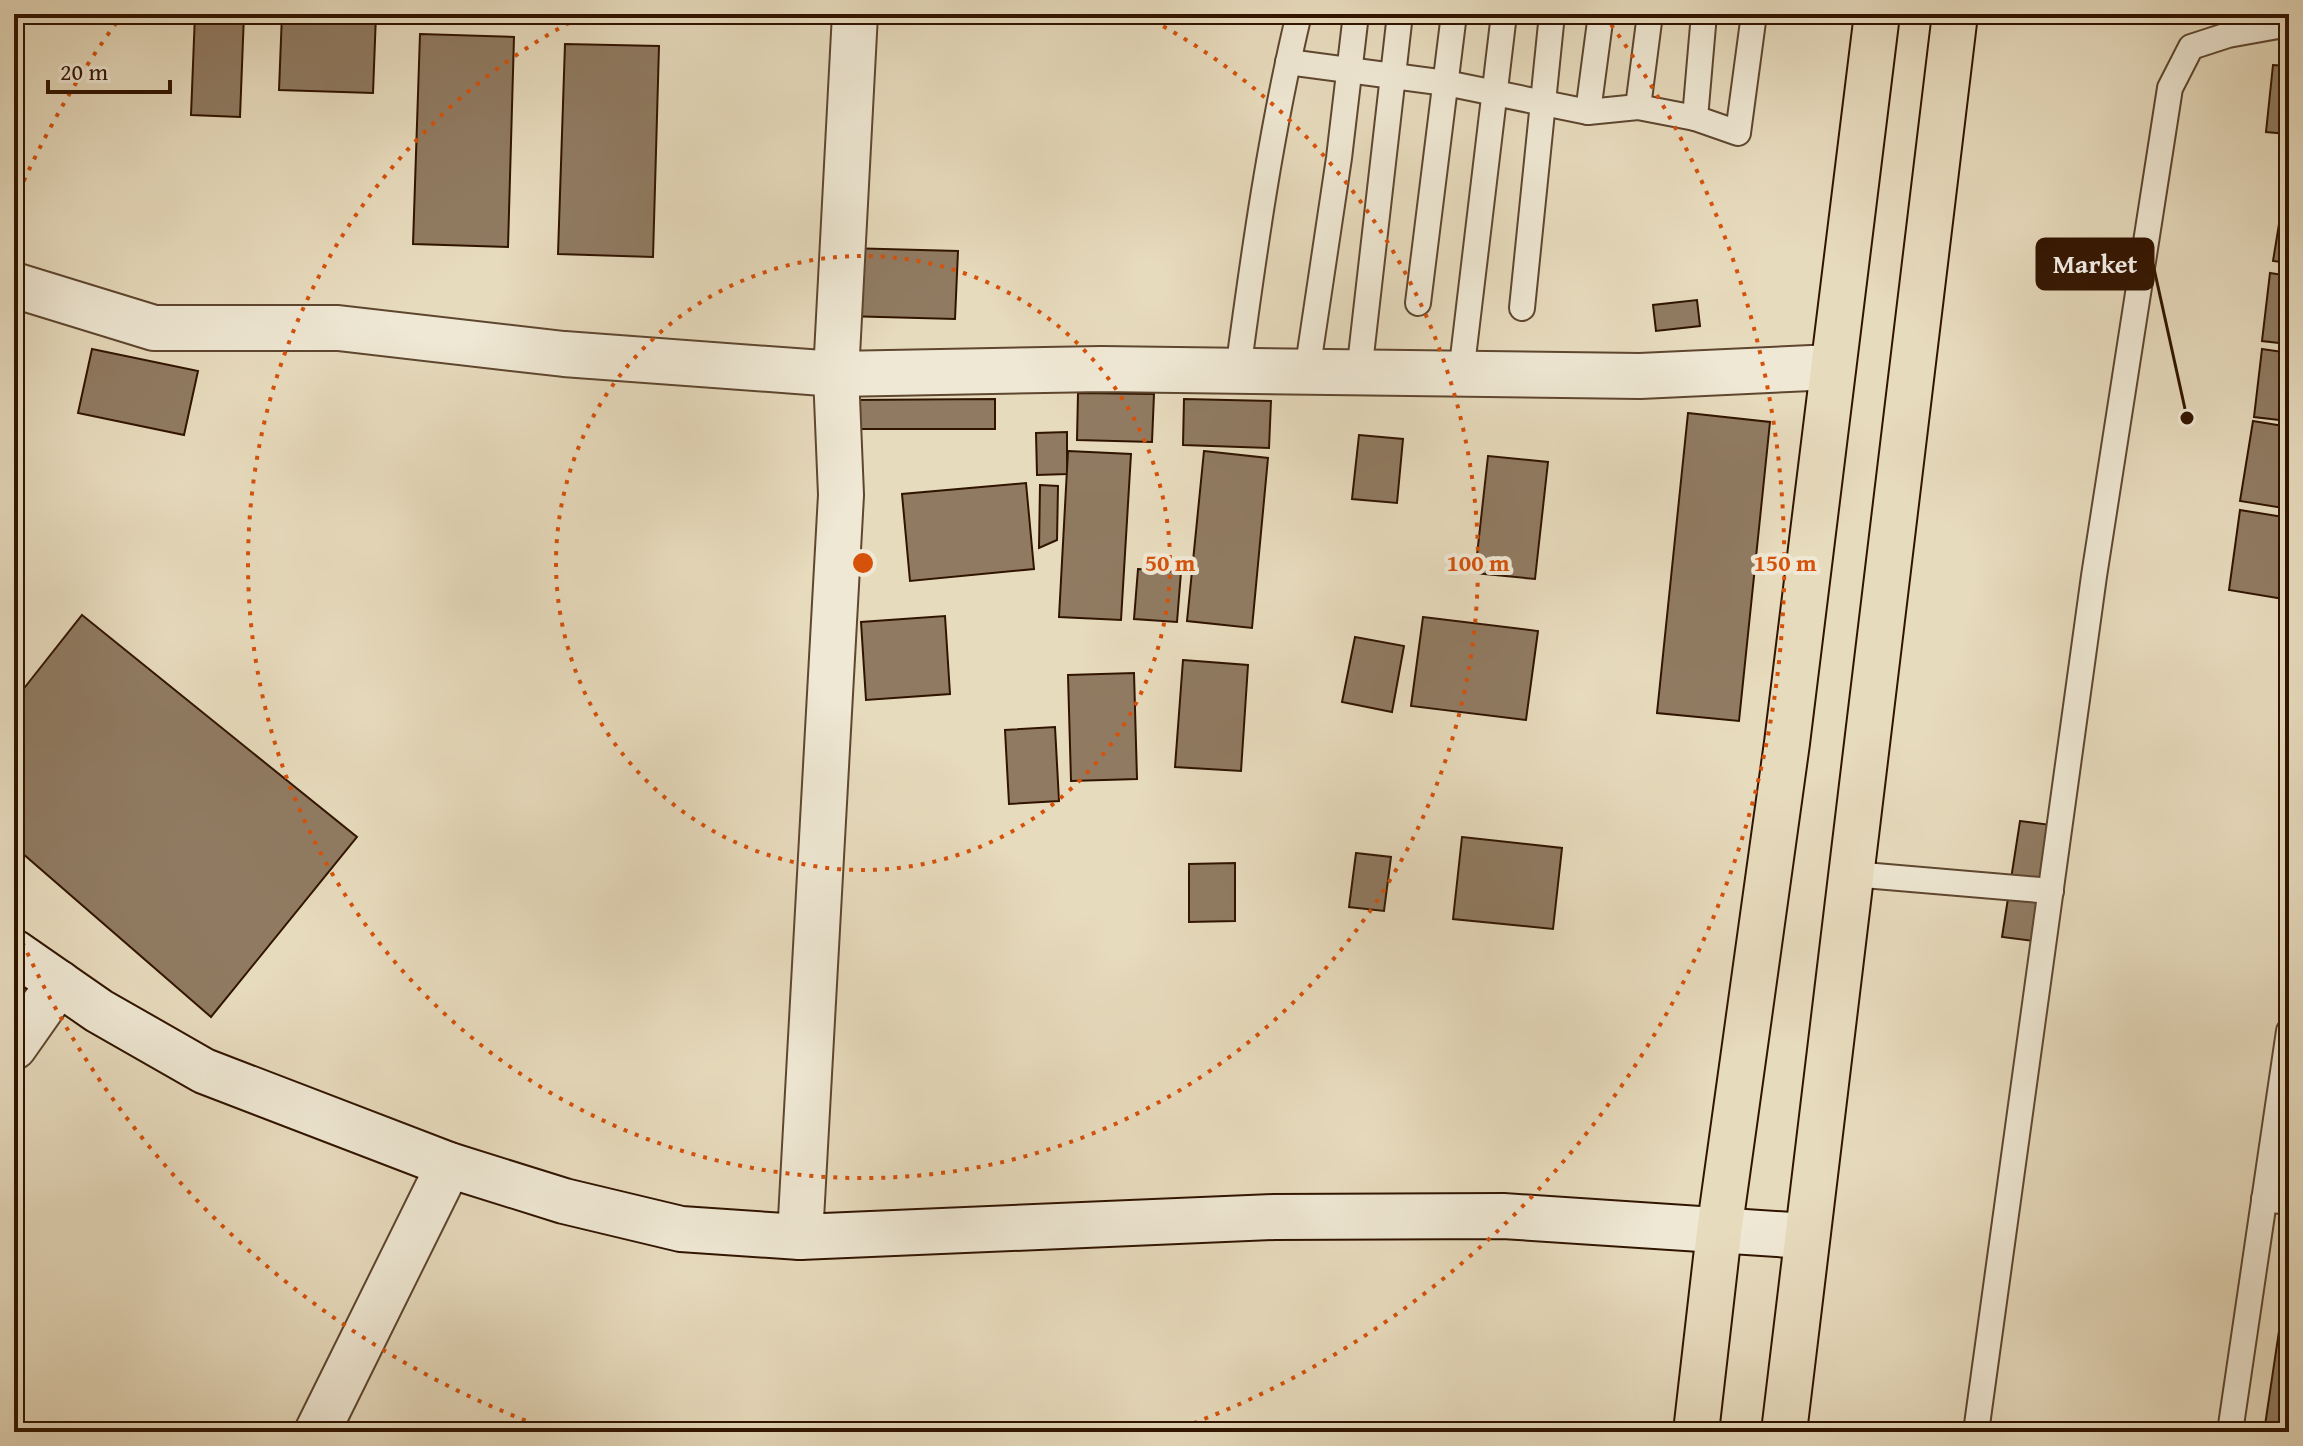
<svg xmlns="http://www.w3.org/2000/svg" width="2303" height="1446" viewBox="0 0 2303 1446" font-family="'Gentium Book Plus',serif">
<rect width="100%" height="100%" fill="#e7dbbd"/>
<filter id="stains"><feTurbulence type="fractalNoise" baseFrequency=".0025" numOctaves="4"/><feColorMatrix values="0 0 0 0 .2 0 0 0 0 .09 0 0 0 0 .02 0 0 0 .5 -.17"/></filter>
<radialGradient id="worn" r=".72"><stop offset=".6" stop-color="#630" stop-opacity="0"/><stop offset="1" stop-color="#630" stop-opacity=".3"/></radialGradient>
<g fill="#907b62" stroke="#311400" stroke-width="2">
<polygon points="195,14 244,14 240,117 191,115"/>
<polygon points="282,14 376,14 373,93 279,90"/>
<polygon points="420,34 514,37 508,247 413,244"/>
<polygon points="565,44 659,46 653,257 558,254"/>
<polygon points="2273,65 2289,66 2289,134 2266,132"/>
<polygon points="2286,181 2289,182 2289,263 2273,261"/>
<polygon points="846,248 958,251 955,319 844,316"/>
<polygon points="2270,273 2289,276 2289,344 2262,341"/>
<polygon points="1697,300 1700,326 1656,331 1653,305"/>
<polygon points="92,349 198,371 184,435 78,413"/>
<polygon points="2262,349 2289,353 2289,421 2254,417"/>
<polygon points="1078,393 1154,394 1152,442 1077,440"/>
<polygon points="995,399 995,429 847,429 848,400"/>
<polygon points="1184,399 1271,401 1269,448 1183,445"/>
<polygon points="1688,413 1770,422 1739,721 1657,713"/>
<polygon points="2253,421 2289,427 2289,509 2240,501"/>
<polygon points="1067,432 1067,474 1037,475 1036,433"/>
<polygon points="1359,435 1403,439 1397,503 1352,499"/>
<polygon points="1068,451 1131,454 1121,620 1059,617"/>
<polygon points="1204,451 1268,458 1252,628 1187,621"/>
<polygon points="1488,456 1548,462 1535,579 1475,573"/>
<polygon points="1026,483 1034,569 910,581 902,494"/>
<polygon points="1040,485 1058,486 1057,540 1039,548"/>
<polygon points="2240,510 2289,518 2289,600 2229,590"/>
<polygon points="1138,569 1181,572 1177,622 1134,619"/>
<polygon points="82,615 357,837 211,1017 14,846 14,701"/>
<polygon points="945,616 950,694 866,700 861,622"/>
<polygon points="1423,617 1538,631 1526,720 1411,706"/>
<polygon points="1355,637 1404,646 1392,712 1342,702"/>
<polygon points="1183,660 1248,665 1241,771 1175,767"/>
<polygon points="1134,673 1137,779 1071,781 1068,675"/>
<polygon points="1055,727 1059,801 1009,804 1005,730"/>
<polygon points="2020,821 2051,825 2034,941 2002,937"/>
<polygon points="1462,837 1562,848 1553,929 1453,919"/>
<polygon points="1356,853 1391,857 1384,911 1349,907"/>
<polygon points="1235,863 1235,921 1189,922 1189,864"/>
<polygon points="2289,1264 2289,1432 2264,1432"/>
<polygon points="790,1424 812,1432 786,1432"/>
</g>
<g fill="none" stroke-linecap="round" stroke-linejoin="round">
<defs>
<g id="lane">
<polyline points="1288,62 1446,83 1588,112 1638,107 1695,118 1738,133 1754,14"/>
<polyline points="1638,107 1650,14"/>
<polyline points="1588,112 1601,14"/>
<polyline points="1695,118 1704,14"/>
<polyline points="1418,303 1454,14"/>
<polyline points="1522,308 1552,14"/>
<path d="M1238,371C1254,251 1271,131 1299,14"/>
<polyline points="1307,372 1339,158 1356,14"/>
<polyline points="1359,373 1400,14"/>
<polyline points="1461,374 1504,14"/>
<polyline points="1852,874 2051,891"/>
<polyline points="2264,1199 2289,1202"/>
<polyline points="1976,1432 2094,576 2170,88 2191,47 2228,35 2289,24"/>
<polyline points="2230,1432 2289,1031"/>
</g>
<g id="street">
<polyline points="14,285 154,328 338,328 564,354 836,374 1101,369 1640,376 1833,367"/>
<polyline points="14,1047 59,983"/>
<polyline points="800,1237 841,495 836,374 855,14"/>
<polyline points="317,1432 449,1165"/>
</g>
<polyline id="secondary" points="14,952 99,1011 204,1071 449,1165 564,1201 681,1229 800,1237 1274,1217 1503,1216 1806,1236"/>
<g id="primary">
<polyline points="1696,1432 1719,1232 1787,743 1877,14"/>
<polyline points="1784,1432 1955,14"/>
</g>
</defs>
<use href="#lane" stroke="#5e462f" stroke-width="28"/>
<use href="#street" stroke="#5e462f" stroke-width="48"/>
<use href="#secondary" stroke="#311400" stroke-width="48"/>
<use href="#primary" stroke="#311400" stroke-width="48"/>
<use href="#lane" stroke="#efe8d4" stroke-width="24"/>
<use href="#street" stroke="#efe8d4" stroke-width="44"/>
<use href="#secondary" stroke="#efe8d4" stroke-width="44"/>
<use href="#primary" stroke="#e7dbbd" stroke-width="44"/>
</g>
<g fill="none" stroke="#d6520b" stroke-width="4" stroke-dasharray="4 8">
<circle cx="863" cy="563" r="307"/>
<path d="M1142 15A615 615 0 1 1 584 15"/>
<path d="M548 1429A922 922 0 0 1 14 923M14 203A922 922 0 0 1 122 15M1604 15A922 922 0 0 1 1178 1429"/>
</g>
<circle cx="863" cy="563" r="12" fill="#d6520b" stroke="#efe8d4" stroke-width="4"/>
<g font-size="24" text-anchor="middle" font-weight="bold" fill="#d6520b" stroke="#efe8d4" stroke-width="8" stroke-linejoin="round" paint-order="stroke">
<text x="1170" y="571">50 m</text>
<text x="1478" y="571">100 m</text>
<text x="1785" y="571">150 m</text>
</g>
<path fill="none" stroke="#311400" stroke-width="3" d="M2187 418L2153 264"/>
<circle fill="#311400" stroke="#efe8d4" stroke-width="3" cx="2187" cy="418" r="8"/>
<rect fill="#311400" stroke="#311400" stroke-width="3" x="2037" y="239" width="116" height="50" rx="8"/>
<g font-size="26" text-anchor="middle" font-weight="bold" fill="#fff">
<text x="2095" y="273">Market</text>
</g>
<rect width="2303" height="1446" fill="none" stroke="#e7dbbd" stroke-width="48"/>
<rect x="16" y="16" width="2271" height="1414" fill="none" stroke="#311400" stroke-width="4"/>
<rect x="24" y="24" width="2255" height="1398" fill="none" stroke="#311400" stroke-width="2"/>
<path d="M48 80v12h122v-12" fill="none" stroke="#311400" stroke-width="4"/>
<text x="60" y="80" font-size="24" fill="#311400" stroke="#efe8d4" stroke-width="6" paint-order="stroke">20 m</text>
<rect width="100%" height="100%" filter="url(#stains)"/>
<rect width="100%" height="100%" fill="url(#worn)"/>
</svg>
